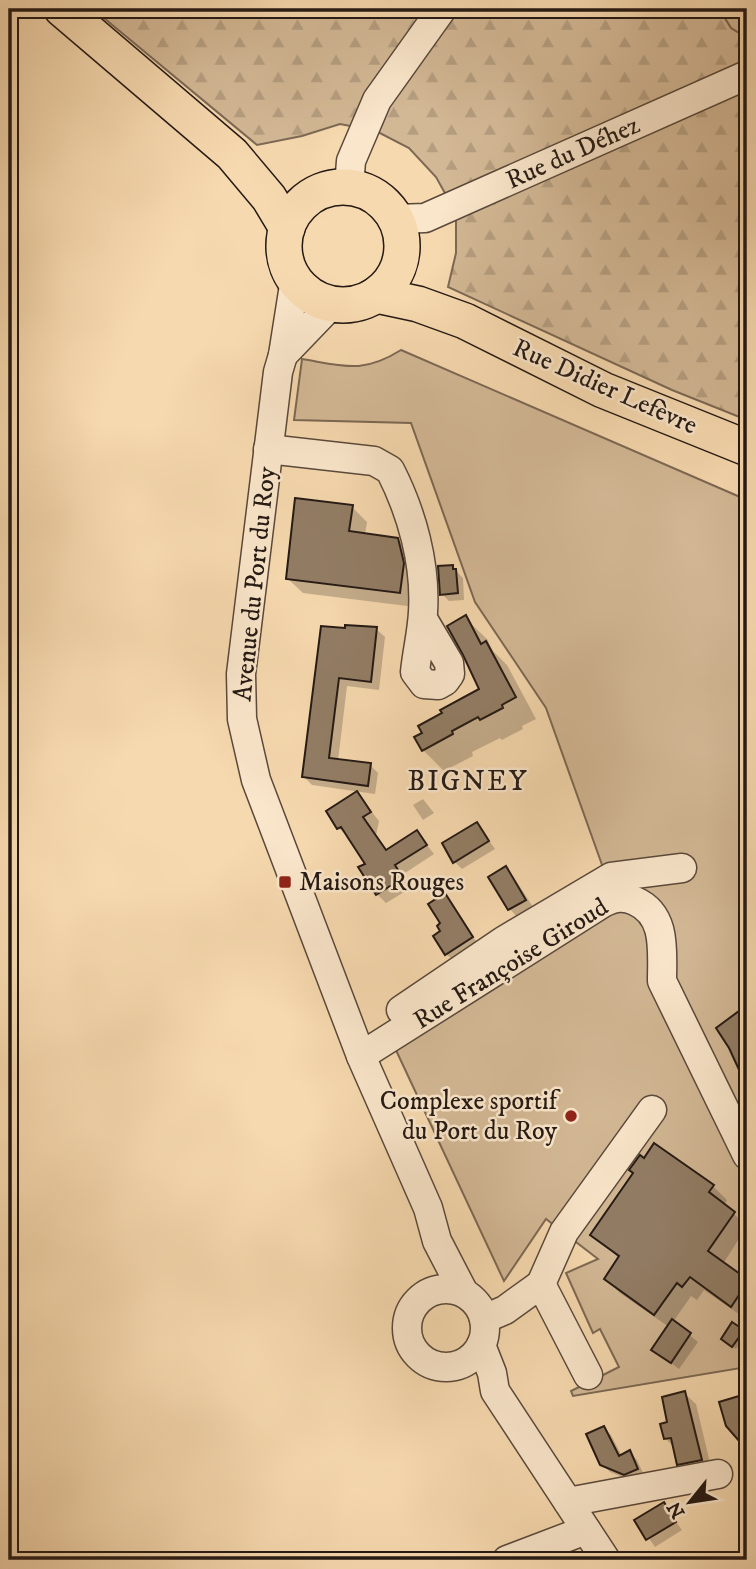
<svg xmlns="http://www.w3.org/2000/svg" width="756" height="1569" viewBox="0 0 756 1569" font-family="'IM FELL DW Pica',serif">
<defs>
<pattern id="forest-firs" width="22" height="20" patternUnits="userSpaceOnUse" patternTransform="scale(1.75)"><rect width="22" height="20" fill="#d3b895"/><path d="M5 1l3.5 6h-7zM16 11l3.5 6h-7z" fill="#b59e80"/></pattern>
</defs>
<rect width="100%" height="100%" fill="#f7d9af"/>
<filter id="stains"><feTurbulence type="fractalNoise" baseFrequency=".00286" numOctaves="4"/><feColorMatrix values="0 0 0 0 .2 0 0 0 0 .09 0 0 0 0 .02 0 0 0 .5 -.17"/></filter>
<radialGradient id="worn" r=".72"><stop offset=".6" stop-color="#630" stop-opacity="0"/><stop offset="1" stop-color="#630" stop-opacity=".3"/></radialGradient>
<g fill="#d3b895" stroke="#7c6854" stroke-width="2">
<polygon points="719,9 747,9 747,38 731,28"/>
<path d="M401,350L747,500V1367L573,1396L571,1391L619,1367L600,1329L593,1333L566,1273L598,1259L546,1219L504,1281L395,1048L616,904L546,708L475,602L411,423L294,420L302,359C344,366 363,374 401,350Z"/>
</g>
<polygon fill="url(#forest-firs)" stroke="#7c6854" stroke-width="2" points="93,9 719,9 731,28 747,38 747,420 672,390 448,287 456,253 456,213 436,177 409,148 376,131 340,124 302,136 257,145"/>
<g fill="#0003">
<polygon points="352,507 367,522 365,535 397,539 413,555 415,607 303,593 287,578"/>
<polygon points="452,567 463,578 464,600 449,601 442,594"/>
<polygon points="465,618 487,639 493,651 507,665 536,719 522,726 523,729 502,740 500,738 472,752 473,756 444,771 423,750 481,690"/>
<polygon points="322,628 376,629 385,637 379,690 347,686 338,761 370,765 378,773 375,794 312,785 304,777"/>
<polygon points="357,793 379,821 376,835 388,851 417,832 434,854 402,875 411,888 386,903 377,894 367,864 349,836 338,828"/>
<polygon points="423,799 434,813 423,820 413,805"/>
<polygon points="477,824 495,849 462,869 455,862"/>
<polygon points="506,868 513,876 533,907 517,917 510,909 490,878"/>
<polygon points="445,895 478,944 453,960 446,954 443,932"/>
<polygon points="713,1186 727,1200 724,1205 747,1226 723,1264 747,1281 747,1318 746,1319 704,1290 697,1300 691,1296 673,1322 698,1342 679,1369 653,1349 669,1327 620,1293 606,1279 620,1259 593,1235"/>
<polygon points="743,1332 746,1335 736,1349 726,1342"/>
<polygon points="684,1393 696,1404 712,1471 690,1475 678,1464 675,1448 666,1439"/>
<polygon points="739,1398 747,1409 747,1447 727,1425"/>
<polygon points="604,1428 611,1435 622,1456 629,1452 637,1460 645,1477 632,1481 610,1472 602,1464"/>
<polygon points="663,1504 682,1530 655,1547 636,1520"/>
<polygon points="696,1554 702,1560 685,1560"/>
<polygon points="747,1554 747,1560 736,1560"/>
</g>
<g fill="#927d65" stroke="#241914" stroke-width="2">
<polygon points="295,498 353,505 349,531 398,538 404,563 400,593 286,579"/>
<polygon points="453,565 453,569 456,569 458,593 440,595 438,566"/>
<polygon points="466,615 481,644 486,641 516,697 502,705 503,708 480,720 478,717 452,731 453,734 422,751 414,737 422,733 418,726 442,713 440,710 479,689 463,655 447,626"/>
<polygon points="345,625 377,627 371,682 339,678 329,758 371,763 368,786 302,777 321,626 345,628"/>
<polygon points="357,791 371,812 363,817 386,850 417,830 427,845 395,865 403,878 376,895 358,867 365,864 341,827 337,829 326,811"/>
<polygon points="477,822 489,841 453,863 442,843"/>
<polygon points="506,866 526,900 508,910 488,877"/>
<polygon points="445,893 473,937 445,955 433,936 440,931 437,926 440,923 428,904"/>
<polygon points="747,1005 747,1087 729,1048 716,1028"/>
<polygon points="654,1143 714,1185 709,1192 735,1212 708,1251 747,1279 747,1283 731,1307 690,1277 682,1287 677,1283 654,1315 604,1279 619,1256 590,1235 633,1173 629,1170 640,1155 644,1158"/>
<polygon points="672,1319 691,1333 671,1363 651,1350"/>
<polygon points="732,1322 744,1330 732,1347 721,1339"/>
<polygon points="685,1391 702,1460 677,1465 671,1438 664,1439 660,1424 667,1422 662,1397"/>
<polygon points="739,1396 747,1420 747,1450 726,1426 719,1402"/>
<polygon points="604,1426 619,1456 630,1450 638,1469 624,1475 600,1465 586,1434"/>
<polygon points="664,1502 676,1522 646,1540 634,1520"/>
</g>
<g fill="none" stroke-linecap="round" stroke-linejoin="round">
<defs>
<g id="minor">
<polyline points="349,187 351,161 377,100 442,9"/>
<polyline points="396,219 425,218 747,75"/>
<polyline points="295,279 283,355 278,372 241,674 242,719 256,780 361,1056 428,1208 437,1241 464,1293"/>
<polyline points="283,355 332,304"/>
<path d="M268,449L374,461L390,470C412,513 426,564 423,612C422,632 417,652 415,672L424,684L438,685L445,681L450,674L449,663L423,619"/>
<polyline points="401,1010 503,941 611,877 682,868"/>
<path d="M361,1056L603,903C615,897 624,896 635,901C667,915 662,951 662,981L747,1155"/>
<polyline points="541,1284 564,1232 652,1110"/>
<circle cx="446" cy="1328" r="39"/>
<polyline points="484,1319 505,1310 541,1284 588,1375"/>
<polyline points="481,1345 492,1373 495,1391 606,1560"/>
<polyline points="568,1502 718,1474"/>
<polyline points="507,1560 586,1530"/>
</g>
<g id="major">
<polyline points="62,9 232,154 269,198 287,228"/>
<circle cx="343" cy="246" r="59"/>
<polyline points="376,295 418,304 465,321 603,390 747,448"/>
</g>
</defs>
<use href="#minor" stroke="#59493b" stroke-width="31"/>
<use href="#major" stroke="#241914" stroke-width="38"/>
<use href="#minor" stroke="#fae6cb" stroke-width="28"/>
<use href="#major" stroke="#f7d9af" stroke-width="35"/>
</g>
<g fill="#8f2418" stroke="#fae6cb" stroke-width="2.5">
<rect x="278" y="875" width="14" height="14" rx="3.5"/>
<circle cx="571" cy="1116" r="7"/>
</g>
<g text-anchor="middle" dominant-baseline="central" stroke-width="5" stroke-linejoin="round" paint-order="stroke">
<g font-size="26" fill="#241914" stroke="#fae6cb">
<text transform="translate(573 153) rotate(-24)">Rue du Déhez</text>
<text transform="translate(605 387) rotate(24)">Rue Didier Lefèvre</text>
<text transform="translate(255 584) rotate(-84)">Avenue du Port du Roy</text>
<text transform="translate(511 964) rotate(-32)">Rue Françoise Giroud</text>
</g>
<g font-size="26" fill="#241914" stroke="#fae6cb" text-anchor="start">
<text x="299" y="882">Maisons Rouges</text>
<text x="557" y="1101" text-anchor="end">Complexe sportif<tspan x="557" dy="30">du Port du Roy</tspan></text>
</g>
<g font-size="28" letter-spacing="2" fill="#241914" stroke="#fae6cb">
<text x="468" y="781">BIGNEY</text>
</g>
</g>
<rect width="756" height="1569" fill="none" stroke="#f7d9af" stroke-width="35"/>
<rect x="10" y="10" width="735" height="1548" fill="none" stroke="#241914" stroke-width="3.5"/>
<rect x="18" y="18" width="721" height="1534" fill="none" stroke="#241914" stroke-width="2"/>
<g transform="translate(690 1502) rotate(240)" stroke="#fae6cb" stroke-width="5" paint-order="stroke">
<path d="M0-5L12 26L0 18L-12 26Z" fill="#241914"/>
<text y="-10" font-size="19" font-weight="bold" text-anchor="middle" fill="#241914">N</text>
</g>
<rect width="100%" height="100%" filter="url(#stains)"/>
<rect width="100%" height="100%" fill="url(#worn)"/>
</svg>
